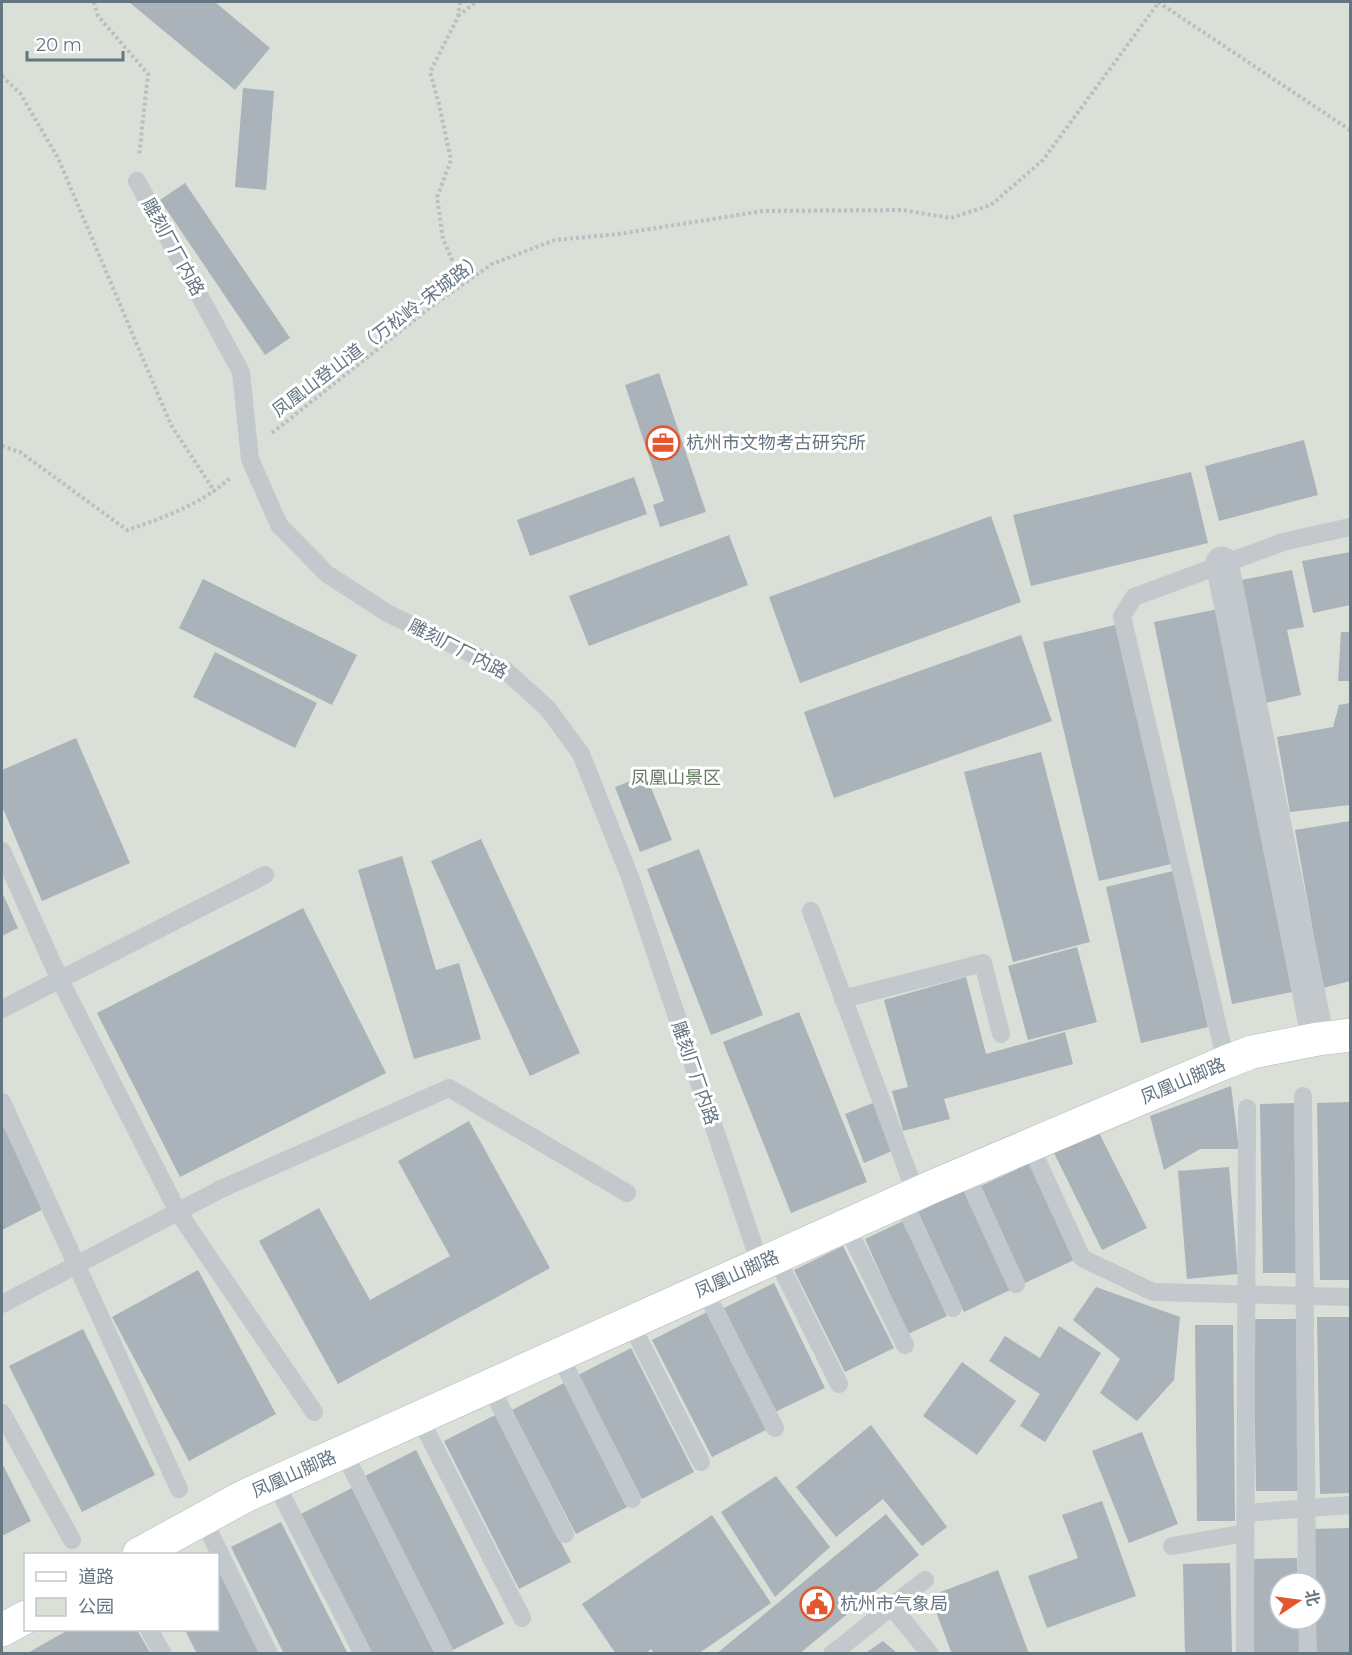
<svg xmlns="http://www.w3.org/2000/svg" width="1352" height="1655" viewBox="0 0 1352 1655" font-family="Montserrat,'Noto Sans SC',sans-serif">
<rect width="100%" height="100%" fill="#fafaf8"/>
<path fill="#dadfd7" fill-rule="evenodd" d="M2,2H1350V1653L2,1654ZM26,1554H218V1630H26ZM1280,1583H1316V1619H1280Z"/>
<g fill="#aab3b9">
<polygon points="129,2 215,2 270,48 235,90"/>
<polygon points="243,88 274,91 266,190 235,187"/>
<polygon points="185,183 290,338 265,355 160,200"/>
<polygon points="659,373 706,512 660,527 653,505 664,501 625,385"/>
<polygon points="1304,440 1318,495 1219,521 1205,466"/>
<polygon points="1191,472 1208,543 1031,586 1013,515"/>
<polygon points="634,477 647,514 530,556 517,520"/>
<polygon points="991,516 1021,602 800,683 769,597"/>
<polygon points="729,535 748,585 589,646 569,596"/>
<polygon points="1350,552 1350,605 1313,613 1302,561"/>
<polygon points="1292,570 1304,627 1287,630 1301,695 1261,704 1236,581"/>
<polygon points="203,579 357,655 332,705 179,628"/>
<polygon points="1223,608 1302,990 1232,1004 1154,622"/>
<polygon points="1115,625 1171,864 1099,881 1043,642"/>
<polygon points="1341,632 1350,632 1350,681 1338,681"/>
<polygon points="1021,635 1052,721 834,798 804,712"/>
<polygon points="215,652 317,703 295,748 193,697"/>
<polygon points="1350,703 1350,805 1290,812 1277,737 1333,727 1339,705"/>
<polygon points="76,738 130,863 42,901 2,806 2,770"/>
<polygon points="1041,752 1090,942 1013,962 964,772"/>
<polygon points="646,775 672,840 640,852 615,787"/>
<polygon points="1350,821 1350,981 1323,988 1295,830"/>
<polygon points="481,839 580,1053 530,1076 431,861"/>
<polygon points="699,849 763,1015 711,1035 647,869"/>
<polygon points="402,856 436,970 459,963 481,1039 414,1059 358,870"/>
<polygon points="1173,871 1208,1027 1141,1043 1106,887"/>
<polygon points="2,892 18,928 2,936"/>
<polygon points="303,908 386,1073 180,1177 97,1013"/>
<polygon points="1077,947 1097,1022 1028,1040 1008,966"/>
<polygon points="966,977 986,1054 1065,1032 1073,1064 944,1099 950,1119 903,1131 892,1091 908,1087 884,1000"/>
<polygon points="799,1012 867,1182 791,1213 723,1042"/>
<polygon points="1231,1086 1239,1149 1200,1149 1164,1170 1150,1116"/>
<polygon points="2,1098 55,1203 2,1230"/>
<polygon points="1350,1102 1350,1280 1320,1280 1317,1103"/>
<polygon points="873,1103 892,1151 864,1163 845,1114"/>
<polygon points="1294,1103 1297,1273 1263,1273 1260,1104"/>
<polygon points="469,1121 550,1268 338,1384 259,1241 319,1208 370,1300 450,1256 398,1161"/>
<polygon points="1097,1129 1147,1228 1102,1250 1053,1151"/>
<polygon points="1030,1163 1074,1260 1025,1283 981,1186"/>
<polygon points="1229,1167 1238,1274 1187,1279 1178,1171"/>
<polygon points="964,1190 1010,1290 964,1312 918,1212"/>
<polygon points="903,1221 947,1316 908,1334 865,1239"/>
<polygon points="843,1246 894,1348 845,1372 794,1270"/>
<polygon points="198,1270 276,1414 189,1461 112,1317"/>
<polygon points="774,1283 825,1388 775,1412 724,1308"/>
<polygon points="1096,1287 1180,1317 1174,1380 1137,1421 1100,1393 1120,1359 1073,1320"/>
<polygon points="707,1312 766,1430 712,1457 652,1340"/>
<polygon points="1317,1317 1350,1317 1350,1493 1320,1494"/>
<polygon points="1253,1319 1298,1319 1301,1491 1256,1491"/>
<polygon points="1195,1325 1233,1325 1235,1521 1197,1521"/>
<polygon points="1059,1326 1101,1353 1045,1442 1020,1426 1040,1394 989,1361 1005,1336 1040,1358"/>
<polygon points="83,1329 155,1475 82,1512 9,1366"/>
<polygon points="631,1348 694,1472 642,1499 578,1375"/>
<polygon points="962,1362 1016,1401 977,1455 923,1416"/>
<polygon points="564,1383 627,1507 576,1534 512,1410"/>
<polygon points="495,1415 571,1562 519,1589 444,1441"/>
<polygon points="871,1425 947,1527 922,1546 883,1499 836,1537 796,1487"/>
<polygon points="1142,1432 1178,1524 1129,1543 1092,1451"/>
<polygon points="416,1450 504,1624 453,1650 365,1476"/>
<polygon points="2,1463 31,1521 2,1536"/>
<polygon points="776,1476 830,1547 775,1597 721,1512"/>
<polygon points="352,1488 435,1654 371,1654 301,1514"/>
<polygon points="1102,1501 1136,1596 1047,1628 1028,1576 1078,1558 1062,1515"/>
<polygon points="886,1514 919,1555 799,1654 716,1654"/>
<polygon points="712,1515 771,1603 698,1654 654,1654 651,1649 645,1654 616,1654 582,1604"/>
<polygon points="281,1522 348,1654 284,1654 231,1547"/>
<polygon points="1350,1528 1350,1654 1314,1654 1316,1583 1313,1583 1312,1529"/>
<polygon points="1297,1558 1298,1583 1280,1583 1280,1619 1299,1619 1300,1654 1254,1654 1251,1559"/>
<polygon points="1230,1563 1232,1654 1185,1654 1183,1564"/>
<polygon points="218,1567 261,1654 197,1654 185,1630 218,1630"/>
<polygon points="998,1570 1029,1654 952,1654 930,1596"/>
<polygon points="68,1630 137,1630 151,1654 26,1654"/>
<polygon points="883,1641 898,1654 864,1654"/>
</g>
<g fill="none" stroke-linecap="round" stroke-linejoin="round">
<defs>
<g id="secondary">
<polyline points="139,1554 245,1496 934,1186 1226,1062 1252,1052 1318,1039 1350,1035"/>
<polyline points="2,1630 26,1617"/>
</g>
</defs>
<use href="#secondary" stroke="#b3babf" stroke-width="34"/>
<g stroke="#bbbfc2" stroke-width="4" stroke-dasharray="3 3" stroke-linecap="butt">
<polyline points="94,2 98,16 148,74 139,156"/>
<polyline points="460,2 458,17 430,72 439,104 451,160 437,197 443,239 463,285"/>
<polyline points="1158,2 1350,130"/>
<polyline points="458,16 476,2"/>
<polyline points="2,76 20,93 58,158 171,425 215,492"/>
<polyline points="272,433 432,306 492,264 555,240 618,234 763,211 902,210 951,218 991,205 1043,160 1159,2"/>
<path d="M2,446L20,452L127,530C163,518 202,504 230,478"/>
</g>
<g stroke="#c3c8cc" stroke-width="18">
<polyline points="137,181 241,372 250,459 279,525 327,574 387,613 505,670 548,709 581,754 630,877 760,1264"/>
<polyline points="2,851 59,978 178,1212 314,1412"/>
<polyline points="811,911 916,1194"/>
<polyline points="843,999 983,963 1001,1034"/>
<polyline points="2,1009 265,875"/>
<polyline points="1226,1062 1122,616 1134,597 1283,542 1350,527"/>
<polyline points="1303,1096 1307,1583"/>
<polyline points="2,1102 179,1489"/>
<polyline points="1030,1145 1082,1258 1153,1292 1350,1297"/>
<polyline points="965,1173 1016,1284"/>
<polyline points="902,1200 953,1308"/>
<polyline points="846,1225 905,1345"/>
<polyline points="776,1257 839,1384"/>
<polyline points="704,1289 775,1428"/>
<polyline points="2,1304 221,1189 449,1088 627,1193"/>
<polyline points="630,1322 701,1462"/>
<polyline points="559,1354 632,1499"/>
<polyline points="490,1386 565,1534"/>
<polyline points="2,1413 72,1540"/>
<polyline points="419,1417 522,1618"/>
<polyline points="343,1451 444,1651"/>
<polyline points="275,1482 363,1654"/>
<polyline points="1245,1513 1350,1505"/>
<polyline points="203,1519 269,1654"/>
<polyline points="1172,1546 1245,1533"/>
<polyline points="892,1607 930,1654"/>
<polyline points="1307,1619 1308,1654"/>
<polyline points="149,1630 163,1654"/>
<polyline points="832,1654 925,1580"/>
<polyline points="1245,1654 1247,1108"/>
</g>
<polyline stroke="#c3c8cc" stroke-width="33" points="1222,563 1318,1039"/>
<use href="#secondary" stroke="#fff" stroke-width="33"/>
</g>
<defs>
<symbol id="office-ring" viewBox="-11 -11 22 22"><circle r="9.5" fill="#fff" stroke="#e4572e" stroke-width="1.5"/><path d="M-6-3h4V-5.5h4V-3h4V5H-6ZM-1-4.5V-3h2v-1.5ZM-6 0V1H6V0Z" fill="#e4572e"/></symbol>
<symbol id="civic-ring" viewBox="-11 -11 22 22"><circle r="9.5" fill="#fff" stroke="#e4572e" stroke-width="1.5"/><path d="M-.6-6.5H3V-4.5H.6V-3L4-1V1h2V6H-6V1h2V-1L-.6-3ZM-1.2 2.5V6h2.4V2.5Z" fill="#e4572e"/></symbol>
</defs>
<g fill-rule="evenodd">
<use href="#office-ring" x="644" y="424" width="38" height="38"/>
<use href="#civic-ring" x="798" y="1585" width="38" height="38"/>
</g>
<g text-anchor="middle" dominant-baseline="central" stroke-width="6" stroke-linejoin="round" paint-order="stroke">
<g font-size="18" fill="#657683" stroke="#fff">
<text transform="translate(173 247) rotate(61)">雕刻厂厂内路</text>
<text transform="translate(378 335) rotate(-37)">凤凰山登山道（万松岭-宋城路）</text>
<text transform="translate(458 649) rotate(27)">雕刻厂厂内路</text>
<text transform="translate(695 1073) rotate(71)">雕刻厂厂内路</text>
<text transform="translate(1183 1081) rotate(-23)">凤凰山脚路</text>
<text transform="translate(737 1274) rotate(-24)">凤凰山脚路</text>
<text transform="translate(294 1474) rotate(-24)">凤凰山脚路</text>
</g>
<g font-size="18" fill="#657683" stroke="#fff" text-anchor="start">
<text x="686" y="443">杭州市文物考古研究所</text>
<text x="840" y="1604">杭州市气象局</text>
</g>
<g font-size="18" fill="#687a64" stroke="#fff">
<text x="676" y="778">凤凰山景区</text>
</g>
</g>
<rect width="1352" height="1655" fill="none" stroke="#657683" stroke-width="6"/>
<rect x="24" y="1553" width="195" height="78" fill="#ffffff" stroke="#c1c8cd" stroke-width="1.5"/>
<rect x="36" y="1572" width="30" height="9" fill="#ffffff" stroke="#c1c8cd" stroke-width="1.5"/>
<text x="78" y="1583" font-size="18" fill="#657683">道路</text>
<rect x="36" y="1598" width="30" height="18" fill="#dadfd7" stroke="#c1c8cd" stroke-width="1.5"/>
<text x="78" y="1613" font-size="18" fill="#657683">公园</text>
<g transform="translate(1298 1601) rotate(77)"><circle r="28" fill="#ffffff" stroke="#c1c8cd" stroke-width="1.5"/>
<path d="M0-4.5L10 22L0 15L-10 22Z" fill="#e4572e"/>
<text y="-9" font-size="16" font-weight="bold" text-anchor="middle" fill="#657683">北</text>
</g>
<path d="M27 51v9h96v-9" fill="none" stroke="#657683" stroke-width="3"/>
<text x="36" y="51" font-size="18" fill="#657683" stroke="#ffffff" stroke-width="4.5" paint-order="stroke">20 m</text>
</svg>
